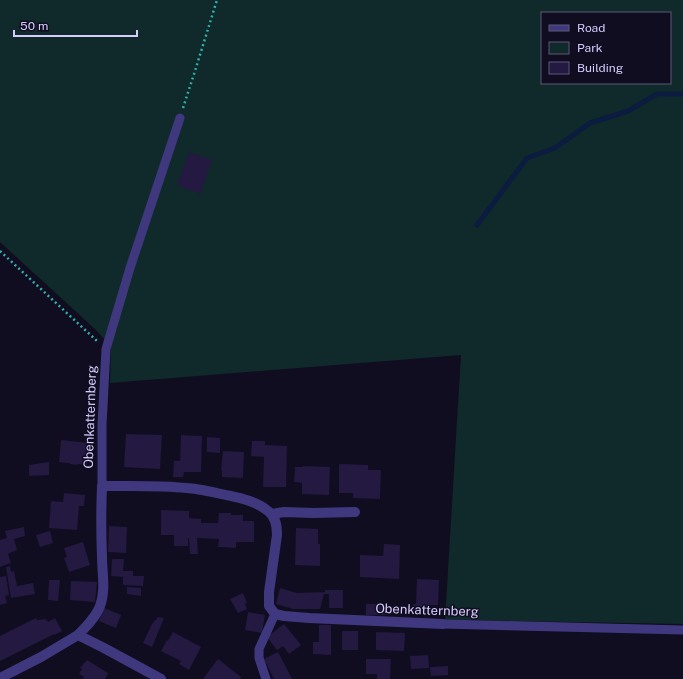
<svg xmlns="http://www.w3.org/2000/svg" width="683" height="679" viewBox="0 0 683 679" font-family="'Public Sans',sans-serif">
<rect width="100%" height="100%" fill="#110d20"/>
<path fill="#10292a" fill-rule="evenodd" d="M0,0H683V624L445,620L461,355L110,383L111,347L96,330L0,242ZM542,13H670V83H542Z"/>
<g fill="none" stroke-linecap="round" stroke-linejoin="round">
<polyline stroke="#0c1c40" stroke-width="5" points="477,225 527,158 555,148 590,123 628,111 657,94 683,94"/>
</g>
<g fill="#231941">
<polygon points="189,152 212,160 200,194 177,185"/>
<polygon points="126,434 162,435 160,469 124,467"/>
<polygon points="181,435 202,436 201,472 184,472 183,477 173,477 174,461 180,461"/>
<polygon points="207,437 220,438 220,453 207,452"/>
<polygon points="61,440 89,443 87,465 77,464 77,465 70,464 70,463 59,462"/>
<polygon points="252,441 265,441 265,445 287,446 286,487 263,487 264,457 251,456"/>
<polygon points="223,451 244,452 243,478 222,477 222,470 221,470"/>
<polygon points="49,462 49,475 29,476 29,465"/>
<polygon points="339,464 368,465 368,470 381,470 380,499 353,498 353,493 339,493"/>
<polygon points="303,466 330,467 329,495 302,494 302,483 294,482 295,467 303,467"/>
<polygon points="64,493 85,495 84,506 79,506 77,530 49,528 51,501 63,502"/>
<polygon points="161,510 189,511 189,518 201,519 201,523 218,523 219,513 231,513 231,515 243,515 243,521 254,521 254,542 236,542 236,548 218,547 219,539 197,538 198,554 190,554 189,538 188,538 188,546 174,546 174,535 161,535"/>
<polygon points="109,526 127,527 126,553 108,552"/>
<polygon points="24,527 25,536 14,539 17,550 8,554 11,563 0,567 0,540 7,538 5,531"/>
<polygon points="296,528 318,529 318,544 320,544 320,566 295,565"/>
<polygon points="50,531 53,543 40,547 36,535"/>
<polygon points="83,542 90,565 69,572 64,558 67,557 64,548"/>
<polygon points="384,544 400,545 399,579 360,577 360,555 383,556"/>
<polygon points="112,559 124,559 123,571 133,571 133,576 144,576 143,586 123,585 123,577 111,576"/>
<polygon points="10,566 11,572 14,571 17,586 33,583 35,594 11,598 6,567"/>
<polygon points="6,576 9,595 5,596 7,603 0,605 0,577"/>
<polygon points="417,579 439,580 438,605 428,605 428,612 413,612 413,604 416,604"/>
<polygon points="49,580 60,580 58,601 48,600"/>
<polygon points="71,581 97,582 95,602 70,600"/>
<polygon points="127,587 141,588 141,596 127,594"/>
<polygon points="280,588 297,593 325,592 325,590 343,590 343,608 329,608 329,594 324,594 320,609 293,609 276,604"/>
<polygon points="243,593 247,603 245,604 247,609 238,613 230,599"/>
<rect x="366" y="604" width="20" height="11"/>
<polygon points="104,608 121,615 116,628 99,621"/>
<polygon points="248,612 265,615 262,633 245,630"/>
<polygon points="158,617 164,618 152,647 143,643 152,624"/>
<polygon points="36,618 37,620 46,619 48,622 55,618 62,631 54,635 54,634 0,661 0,636"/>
<polygon points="284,624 301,645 289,654 283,646 277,650 267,637"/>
<polygon points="319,625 331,625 331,655 313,654 313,642 319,642"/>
<rect x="342" y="631" width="16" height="19"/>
<polygon points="173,632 201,647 189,670 179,664 181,661 161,651 167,640 168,641"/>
<polygon points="376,632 405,633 404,651 376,650"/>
<polygon points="278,652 289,673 292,679 274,679 264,659"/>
<polygon points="428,655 429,668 411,669 410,656"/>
<polygon points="218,659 241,677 240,679 203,679"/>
<polygon points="366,659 391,659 390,679 377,679 377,674 366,674"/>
<polygon points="87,660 108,673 105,679 83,679 84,677 79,674 82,669 80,668 85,662 86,662"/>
<polygon points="448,666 448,675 431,676 430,667"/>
</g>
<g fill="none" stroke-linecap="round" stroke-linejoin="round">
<g stroke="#2fb0af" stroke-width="2.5" stroke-dasharray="2 3" stroke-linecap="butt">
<polyline points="183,108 195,71 217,0"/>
<polyline points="0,251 97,341"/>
</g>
<g stroke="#3f387e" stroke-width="9">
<polyline points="102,486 102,425 106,349 130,268 180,118"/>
<polyline points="443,624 683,630"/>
<polyline points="266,679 259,658 259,649 275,614"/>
</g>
<g stroke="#3f387e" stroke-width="10">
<polyline points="272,514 284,512 313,513 355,512"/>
<path d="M78,635C86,627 96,617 100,606C106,590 102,573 102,557C101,533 101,510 102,486C130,486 159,485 187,488C200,489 213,492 226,495C240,498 256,501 268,511C276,517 277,526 277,535L269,592V606L275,614L284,616L309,618L443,624"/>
<polyline points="0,678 41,657 78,635 104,648 161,679"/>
</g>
</g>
<g text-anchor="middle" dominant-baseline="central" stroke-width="3" stroke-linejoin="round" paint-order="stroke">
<g font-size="13" fill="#d5ccfe" stroke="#110d20">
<text transform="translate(90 417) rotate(-88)">Obenkatternberg</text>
<text transform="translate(427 610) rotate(2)">Obenkatternberg</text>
</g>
</g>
<rect x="541" y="12" width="130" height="72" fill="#110d20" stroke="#5f5979"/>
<rect x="549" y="25" width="20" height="6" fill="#3f387e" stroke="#5f5979"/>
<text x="577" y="32" font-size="12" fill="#d5ccfe">Road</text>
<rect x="549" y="42" width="20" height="12" fill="#10292a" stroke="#5f5979"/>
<text x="577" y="52" font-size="12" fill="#d5ccfe">Park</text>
<rect x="549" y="62" width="20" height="12" fill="#231941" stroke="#5f5979"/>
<text x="577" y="72" font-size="12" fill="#d5ccfe">Building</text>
<path d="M14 30v6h123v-6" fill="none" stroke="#d5ccfe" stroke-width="2"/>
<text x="20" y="30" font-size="12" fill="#d5ccfe" stroke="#110d20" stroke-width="3" paint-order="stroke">50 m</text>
</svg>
